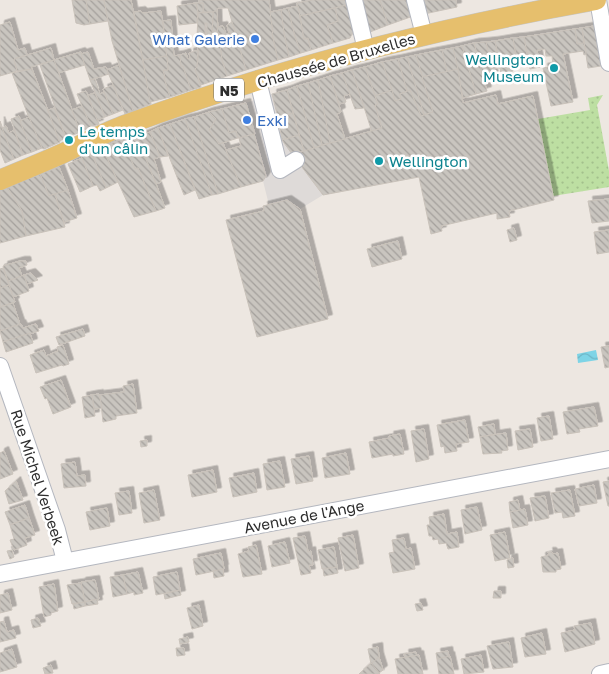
<svg xmlns="http://www.w3.org/2000/svg" width="609" height="674" viewBox="0 0 609 674" font-family="'Golos Text',sans-serif">
<defs>
<pattern id="park-dots" width="8" height="8" patternUnits="userSpaceOnUse" patternTransform="scale(1.25)"><rect width="8" height="8" fill="#bddfa2"/><path d="M2 2h.1M6 6h.1" fill="none" stroke="#a3c08c" stroke-width="1.8" stroke-linecap="round"/></pattern>
<pattern id="water-waves" width="16" height="10" patternUnits="userSpaceOnUse" patternTransform="scale(1.25)"><rect width="16" height="10" fill="#7ed4e6"/><path d="M0 5q4-4 8 0t8 0" fill="none" stroke="#6db6c6"/></pattern>
<pattern id="building-back-hatch" width="6" height="6" patternUnits="userSpaceOnUse" patternTransform="scale(1.25)"><rect width="6" height="6" fill="#c9c5bf"/><path d="M-1 5l2 2M0 0l6 6M5-1l2 2" fill="none" stroke="#a4a09c"/></pattern>
<filter id="shadow"><feDropShadow dx="4.5" dy="-4.5" stdDeviation="0" flood-color="#0004"/></filter>
</defs>
<rect width="100%" height="100%" fill="#ede7e1"/>
<polygon fill="url(#park-dots)" points="603,95 597,105 609,171 609,187 553,196 538,119 590,110 588,98"/>
<polygon fill="#dedad8" points="272,94 282,140 323,195 300,209 287,200 269,205 263,181 266,175 246,103"/>
<polygon fill="url(#water-waves)" points="596,350 598,360 578,363 577,354"/>
<g fill="url(#building-back-hatch)" stroke="#c9c2ba" filter="url(#shadow)">
<polygon points="72,0 86,0 90,24 84,25 76,23"/>
<polygon points="86,0 104,0 108,21 90,24"/>
<polygon points="104,0 131,0 151,104 133,111 112,41"/>
<polygon points="199,0 269,0 273,32 272,33 278,60 246,70 228,8 218,8 215,12 203,12 203,3 199,3"/>
<polygon points="313,0 346,0 347,5 300,16 297,3"/>
<polygon points="361,0 380,0 388,25 370,32"/>
<polygon points="380,0 412,0 416,15 388,25"/>
<polygon points="421,0 456,0 457,7 424,14"/>
<polygon points="196,3 203,3 203,12 198,13"/>
<polygon points="196,3 198,13 197,23 179,25 177,6"/>
<polygon points="347,5 353,32 350,38 333,43 327,25 338,21 335,8"/>
<polygon points="298,6 304,39 308,38 311,50 301,53 295,37 288,8"/>
<polygon points="288,8 295,37 301,53 289,57 284,33 281,10"/>
<polygon points="335,8 338,21 327,25 333,43 311,50 308,38 304,39 300,16"/>
<polygon points="217,10 218,33 212,35 213,12"/>
<polygon points="281,10 284,33 289,57 278,60 272,33 273,32 270,12"/>
<polygon points="141,11 143,13 161,11 167,56 143,60 134,12"/>
<polygon points="213,12 212,35 207,35 207,23 205,23 205,38 197,38 198,13"/>
<polygon points="171,20 174,56 180,55 181,66 183,66 191,90 170,97 164,78 165,78 163,70 168,70 163,21"/>
<polygon points="10,22 18,50 25,48 27,55 14,59 17,71 0,76 0,25"/>
<polygon points="232,22 246,70 227,76 222,60 217,27 223,26 226,34 229,33 227,25"/>
<polygon points="594,26 601,66 588,68 582,28"/>
<polygon points="582,28 584,43 577,44 575,29"/>
<polygon points="575,29 577,44 584,43 586,54 584,55 583,51 563,54 573,102 551,106 543,68 553,66 552,56 546,56 545,49 537,50 540,67 530,69 524,37"/>
<polygon points="207,35 209,35 209,43 214,41 213,39 219,37 222,60 227,76 201,85 195,69 197,67 198,55 197,38 205,38"/>
<polygon points="524,37 528,61 517,62 513,38"/>
<polygon points="513,38 516,57 511,58 513,71 501,73 495,41"/>
<polygon points="495,41 500,68 491,68 486,42"/>
<polygon points="486,42 494,78 484,81 474,43"/>
<polygon points="474,43 487,91 476,94 462,46"/>
<polygon points="462,46 476,94 463,98 453,48"/>
<polygon points="51,48 54,60 31,67 32,69 17,71 14,59"/>
<polygon points="453,48 458,69 447,72 442,50"/>
<polygon points="198,50 197,67 195,69 201,87 191,90 183,66 181,66 180,55 186,53 188,59 190,58 189,53"/>
<polygon points="442,50 447,72 422,77 416,55"/>
<polygon points="81,52 85,65 58,73 54,60"/>
<polygon points="88,52 94,69 106,67 109,74 90,80 81,54"/>
<polygon points="416,55 433,112 424,115 407,57"/>
<polygon points="167,56 168,70 163,70 165,78 164,78 170,97 150,102 143,60"/>
<polygon points="407,57 424,115 421,116 410,90 407,91 398,59"/>
<polygon points="398,59 407,91 400,94 401,99 395,101 382,62"/>
<polygon points="54,60 80,132 66,138 40,65"/>
<polygon points="382,62 392,90 375,96 365,67"/>
<polygon points="119,65 133,111 125,114 107,70"/>
<polygon points="365,67 378,104 375,105 382,128 372,132 352,70"/>
<polygon points="32,69 60,142 44,149 42,148 34,131 12,73"/>
<polygon points="458,69 463,103 496,95 498,104 533,96 554,200 509,211 510,217 497,219 497,213 441,226 442,231 431,234 419,177 323,195 292,154 382,128 375,105 378,104 375,96 392,90 395,101 401,99 400,94 410,90 421,116 433,112 422,77"/>
<polygon points="352,70 364,108 355,109 342,73"/>
<polygon points="342,73 350,94 344,96 346,102 339,104 330,76"/>
<polygon points="330,76 341,112 337,114 345,139 330,143 318,80"/>
<polygon points="95,79 100,94 104,92 113,114 105,117 90,80"/>
<polygon points="318,80 330,143 322,145 308,83"/>
<polygon points="308,83 322,145 314,148 297,86"/>
<polygon points="113,85 123,110 113,114 103,89"/>
<polygon points="297,86 314,148 304,151 287,90"/>
<polygon points="287,90 293,113 278,118 272,94"/>
<polygon points="86,91 99,124 91,127 77,94"/>
<polygon points="95,93 105,117 97,120 88,95"/>
<polygon points="246,103 255,134 238,138 236,131 229,133 222,109"/>
<polygon points="82,106 91,127 80,132 72,110"/>
<polygon points="54,108 66,138 59,141 48,110"/>
<polygon points="222,109 229,133 236,131 238,138 219,144 209,130 216,119 209,112"/>
<polygon points="209,112 216,119 209,130 219,144 223,143 241,187 218,194 194,117"/>
<polygon points="293,113 299,135 282,140 278,118"/>
<polygon points="19,116 32,152 23,155 11,119"/>
<polygon points="29,117 42,148 32,152 20,121"/>
<polygon points="194,117 218,194 212,195 190,135 185,119"/>
<polygon points="185,119 212,195 199,199 170,124"/>
<polygon points="0,121 14,159 5,163 0,150"/>
<polygon points="170,124 195,190 184,195 158,128"/>
<polygon points="6,126 9,133 14,130 23,155 14,159 2,128"/>
<polygon points="158,128 168,156 160,157 150,132"/>
<polygon points="150,132 160,157 154,159 161,182 156,184 137,137"/>
<polygon points="254,134 266,176 263,181 241,187 226,150 241,146 239,138"/>
<polygon points="299,135 304,151 292,154 282,140"/>
<polygon points="137,137 156,184 165,208 156,211 138,168 135,169 124,143"/>
<polygon points="122,139 135,169 138,168 156,211 134,217 102,147"/>
<polygon points="102,147 118,182 106,188 91,152"/>
<polygon points="91,152 106,188 100,191 97,185 93,186 81,156"/>
<polygon points="82,158 93,186 80,192 68,164"/>
<polygon points="59,167 68,190 49,196 40,174"/>
<polygon points="40,174 49,196 55,194 65,227 26,236 22,211 7,187"/>
<polygon points="7,187 22,211 26,236 0,243 0,190"/>
<polygon points="68,190 77,218 64,222 55,194"/>
<polygon points="609,199 609,221 592,223 588,201"/>
<polygon points="287,200 300,209 328,319 257,337 226,220 264,211 263,206"/>
<polygon points="514,228 517,240 510,242 507,230"/>
<polygon points="609,230 609,252 597,254 594,232"/>
<polygon points="398,241 402,259 372,267 367,249"/>
<polygon points="20,261 26,261 27,265 19,268 22,276 8,281 3,266"/>
<polygon points="3,268 9,285 0,288 0,269"/>
<polygon points="31,273 38,280 27,284 24,275"/>
<polygon points="24,275 29,291 13,297 8,281"/>
<polygon points="9,285 15,302 0,307 0,288"/>
<polygon points="13,303 20,324 0,331 0,307"/>
<polygon points="21,324 23,328 36,324 39,331 3,342 0,331"/>
<polygon points="83,329 85,336 59,345 56,337"/>
<polygon points="30,333 33,343 6,352 3,342"/>
<polygon points="63,345 69,364 63,366 62,365 36,373 30,355 44,350 46,356 58,351 57,347"/>
<polygon points="609,346 609,367 605,368 601,347"/>
<polygon points="61,380 71,407 53,414 47,398 45,399 40,387"/>
<polygon points="133,384 137,413 116,416 116,419 103,422 100,395 124,392 123,386"/>
<polygon points="99,394 102,408 94,409 92,395"/>
<polygon points="92,395 95,416 85,418 82,397"/>
<polygon points="594,407 598,426 579,429 580,432 567,434 563,412"/>
<polygon points="549,416 553,439 541,441 537,418"/>
<polygon points="465,420 469,442 456,444 457,451 445,453 444,446 441,447 437,425"/>
<polygon points="494,424 495,434 480,437 478,427"/>
<polygon points="424,429 429,459 416,462 411,431"/>
<polygon points="530,429 533,447 518,450 515,431"/>
<polygon points="506,433 508,450 501,451 502,453 483,454 480,437"/>
<polygon points="400,434 404,454 393,456 393,454 372,458 369,442 390,438 389,436"/>
<polygon points="147,440 147,446 141,447 140,441"/>
<polygon points="4,451 13,474 0,479 0,453"/>
<polygon points="346,453 350,474 325,478 322,458"/>
<polygon points="309,456 313,481 296,484 291,459"/>
<polygon points="280,461 285,487 267,490 263,464"/>
<polygon points="75,462 77,476 85,475 86,486 64,488 61,464"/>
<polygon points="213,470 217,492 192,497 188,475"/>
<polygon points="254,473 257,492 233,497 229,478"/>
<polygon points="16,481 23,500 9,504 5,491"/>
<polygon points="609,481 609,506 608,506 603,482"/>
<polygon points="594,485 597,503 579,506 575,489"/>
<polygon points="154,490 160,520 144,523 139,493"/>
<polygon points="570,490 575,516 563,518 562,512 555,513 551,493"/>
<polygon points="129,491 132,513 119,515 115,493"/>
<polygon points="545,496 549,518 535,521 530,498"/>
<polygon points="518,500 520,510 510,512 509,502"/>
<polygon points="25,505 29,518 10,525 5,512"/>
<polygon points="477,507 482,530 465,534 461,510"/>
<polygon points="107,508 110,526 90,530 86,512"/>
<polygon points="525,509 528,525 513,528 510,512"/>
<polygon points="444,514 447,534 457,532 459,547 448,549 446,543 439,544 438,539 433,540 432,536 429,536 427,525 430,525 429,517"/>
<polygon points="29,518 35,535 25,538 27,545 14,550 10,540 14,539 10,525"/>
<polygon points="505,532 510,558 495,561 490,535"/>
<polygon points="353,535 359,568 345,571 338,538"/>
<polygon points="305,536 308,552 311,551 313,565 309,565 311,573 301,575 293,538"/>
<polygon points="404,538 406,549 411,548 415,569 393,573 389,553 394,552 392,540"/>
<polygon points="285,542 290,563 272,567 268,546"/>
<polygon points="256,545 262,574 243,577 238,554 249,551 248,547"/>
<polygon points="334,547 337,567 322,569 318,550"/>
<polygon points="12,550 14,557 10,559 7,551"/>
<polygon points="548,552 552,552 553,554 558,553 561,569 556,570 556,572 543,572 541,557 549,555"/>
<polygon points="221,553 224,569 196,575 193,559"/>
<polygon points="513,558 514,567 508,568 507,560"/>
<polygon points="337,567 338,573 324,576 323,569"/>
<polygon points="223,569 224,576 214,578 213,571"/>
<polygon points="138,572 143,593 134,595 134,592 127,594 123,575"/>
<polygon points="177,572 180,590 156,595 153,577"/>
<polygon points="123,575 127,594 113,597 110,577"/>
<polygon points="95,580 99,599 85,602 81,582"/>
<polygon points="81,583 85,602 72,604 67,585"/>
<polygon points="54,584 58,611 51,613 51,615 44,617 39,587"/>
<polygon points="180,590 181,595 165,599 164,594"/>
<polygon points="494,591 501,591 501,598 493,598"/>
<polygon points="8,593 12,610 0,613 0,595"/>
<polygon points="97,599 98,604 85,606 85,602"/>
<polygon points="85,602 85,606 74,609 73,604"/>
<polygon points="421,603 423,610 417,611 415,604"/>
<polygon points="199,605 203,626 192,629 187,608"/>
<polygon points="38,618 41,626 33,628 31,620"/>
<polygon points="4,621 7,632 14,630 16,638 0,642 0,622"/>
<polygon points="591,623 595,644 565,652 561,633 575,630 574,626"/>
<polygon points="542,633 546,654 525,657 521,638"/>
<polygon points="188,637 189,642 180,644 179,639"/>
<polygon points="509,642 513,667 493,669 487,646"/>
<polygon points="378,647 379,657 371,664 368,649"/>
<polygon points="176,648 184,648 185,655 177,656"/>
<polygon points="12,649 17,667 0,672 0,653"/>
<polygon points="448,651 449,657 437,659 436,653"/>
<polygon points="416,652 417,656 405,658 404,654"/>
<polygon points="419,655 423,674 398,674 395,659"/>
<polygon points="481,655 484,672 464,674 461,659"/>
<polygon points="450,656 454,674 439,674 437,659"/>
<polygon points="379,657 383,670 379,673 371,664"/>
<polygon points="371,663 380,674 359,674"/>
<polygon points="51,665 53,673 45,674 43,668"/>
</g>
<g fill="none" stroke-linecap="round" stroke-linejoin="round">
<defs>
<g id="minor">
<polyline points="354,0 366,50"/>
<polyline points="415,0 424,35"/>
<polyline points="598,0 609,63"/>
<polyline points="258,81 280,170 296,160"/>
<polyline points="0,366 57,530 65,561"/>
<polyline points="0,574 609,459"/>
<polyline points="600,674 609,672"/>
</g>
<path id="major" d="M0,180C23,170 47,161 70,150C89,141 108,131 128,124C280,68 438,28 596,0"/>
</defs>
<use href="#minor" stroke="#b4b7bf" stroke-width="18"/>
<use href="#major" stroke="#c4c4c4" stroke-width="21"/>
<use href="#minor" stroke="#fff" stroke-width="16"/>
<use href="#major" stroke="#e6bf6d" stroke-width="20"/>
</g>
<g fill="#3f7fe0" stroke="#fff" stroke-width="2">
<circle cx="255" cy="39" r="5"/>
<circle cx="247" cy="120" r="5"/>
</g>
<g fill="#0f9aa8" stroke="#fff" stroke-width="2">
<circle cx="554" cy="68" r="5"/>
<circle cx="69" cy="140" r="5"/>
<circle cx="379" cy="161" r="5"/>
</g>
<g text-anchor="middle" dominant-baseline="central" stroke-width="5" stroke-linejoin="round" paint-order="stroke">
<rect fill="#fff" stroke="#6c6c6c" stroke-width="1" x="214" y="78.5" width="30" height="23" rx="4"/>
<g font-size="14" font-weight="bold" fill="#2d2d2d">
<text x="229" y="90">N5</text>
</g>
<g font-size="15" fill="#366cbe" stroke="#fff" text-anchor="end">
<text x="245" y="39">What Galerie</text>
<text x="257" y="120" text-anchor="start">Exki</text>
</g>
<g font-size="15" fill="#0d838f" stroke="#fff" text-anchor="start">
<text x="544" y="59" text-anchor="end">Wellington<tspan x="544" dy="17">Museum</tspan></text>
<text x="79" y="131">Le temps<tspan x="79" dy="17">d'un câlin</tspan></text>
<text x="389" y="161">Wellington</text>
</g>
<g font-size="15" fill="#2d2d2d" stroke="#fff">
<text transform="translate(336 60) rotate(-16)">Chaussée de Bruxelles</text>
<text transform="translate(38 477) rotate(72)">Rue Michel Verbeek</text>
<text transform="translate(304 516) rotate(-11)">Avenue de l'Ange</text>
</g>
</g>
</svg>
